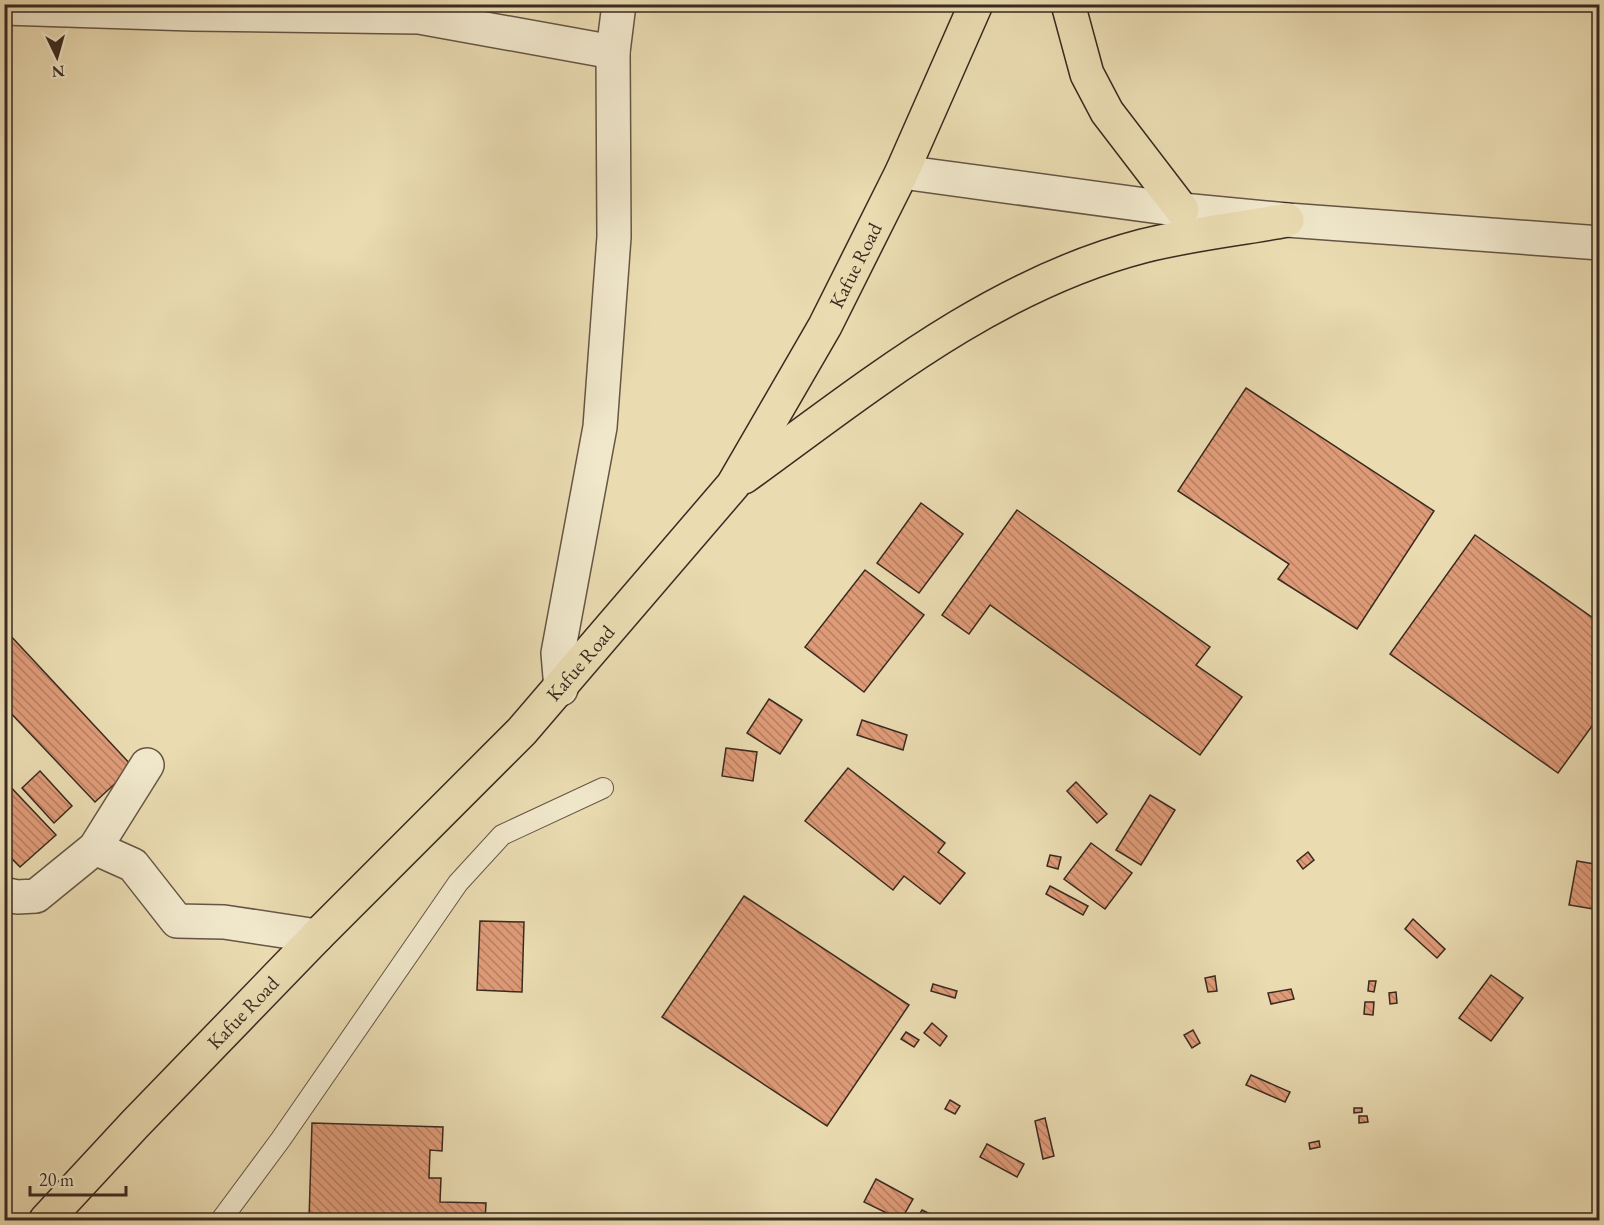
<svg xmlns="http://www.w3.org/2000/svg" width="1604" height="1225" viewBox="0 0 1604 1225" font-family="'EB Garamond',serif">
<defs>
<pattern id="building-back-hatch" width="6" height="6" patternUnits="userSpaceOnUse" patternTransform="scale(1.5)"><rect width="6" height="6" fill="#df9b78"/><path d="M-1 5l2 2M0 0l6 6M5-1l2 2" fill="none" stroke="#b67f62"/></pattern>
</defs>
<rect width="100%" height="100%" fill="#eadbb1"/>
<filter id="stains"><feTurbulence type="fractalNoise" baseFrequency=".00333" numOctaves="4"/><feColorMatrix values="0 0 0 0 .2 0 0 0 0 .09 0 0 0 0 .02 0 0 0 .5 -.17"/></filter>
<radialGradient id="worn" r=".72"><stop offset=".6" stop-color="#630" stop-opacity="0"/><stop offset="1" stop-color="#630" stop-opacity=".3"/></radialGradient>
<g fill="url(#building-back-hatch)" stroke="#3a2a21" stroke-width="1.5">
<polygon points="1246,388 1434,511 1357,629 1278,579 1289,564 1178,491"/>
<polygon points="921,503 963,534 919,593 877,563"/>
<polygon points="1017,510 1210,647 1196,665 1242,697 1200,755 990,605 969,634 942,615"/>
<polygon points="1475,535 1600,623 1600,715 1558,773 1390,654"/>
<polygon points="865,570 924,615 864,692 805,647"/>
<polygon points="8,633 133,767 95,802 4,706 4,636"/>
<polygon points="769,699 802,720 780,754 747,733"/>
<polygon points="862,720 907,735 903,750 857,735"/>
<polygon points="726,748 757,752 753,781 722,776"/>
<polygon points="848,768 945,843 938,852 965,873 940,904 904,876 893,890 805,821"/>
<polygon points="40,771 72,806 54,823 22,788"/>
<polygon points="4,780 56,835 20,867 4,851"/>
<polygon points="1076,782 1107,814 1097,823 1067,791"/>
<polygon points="1150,795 1175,810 1141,865 1116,850"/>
<polygon points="1091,843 1132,873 1105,909 1064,879"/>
<polygon points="1308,852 1314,860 1303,869 1297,861"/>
<polygon points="1050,855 1061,857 1058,869 1047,866"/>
<polygon points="1577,861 1600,865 1600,910 1569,905"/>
<polygon points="1050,886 1088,906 1083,915 1046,894"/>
<polygon points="744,896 909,1005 827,1126 662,1017"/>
<polygon points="1413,919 1445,949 1437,958 1405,929"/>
<polygon points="480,921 524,922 522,992 477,990"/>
<polygon points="1491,975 1523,998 1491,1041 1459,1018"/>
<polygon points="1215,976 1217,991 1208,992 1205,978"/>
<polygon points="1369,981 1376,981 1374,992 1368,991"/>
<polygon points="933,984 957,991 955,998 931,991"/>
<polygon points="1291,989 1294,999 1271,1004 1268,993"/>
<polygon points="1396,992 1397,1003 1390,1004 1389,993"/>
<polygon points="1365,1002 1374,1002 1373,1015 1364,1014"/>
<polygon points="932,1023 947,1036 940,1046 924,1033"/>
<polygon points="1193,1030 1200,1043 1192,1048 1184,1035"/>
<polygon points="906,1032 919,1040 914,1047 901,1039"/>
<polygon points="1251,1075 1290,1092 1285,1102 1246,1085"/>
<polygon points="950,1100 960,1106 955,1114 945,1109"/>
<polygon points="1354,1108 1362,1108 1362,1112 1354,1113"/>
<polygon points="1359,1116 1367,1116 1368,1122 1359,1123"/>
<polygon points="1045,1118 1054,1156 1043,1159 1035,1121"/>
<polygon points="312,1123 443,1127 442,1151 430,1150 429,1178 441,1178 440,1202 486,1203 485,1220 309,1220"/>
<polygon points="1319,1141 1320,1147 1310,1149 1309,1143"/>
<polygon points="987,1144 1024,1164 1017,1177 980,1157"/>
<polygon points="876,1179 913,1199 901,1220 864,1202"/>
<polygon points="922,1210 942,1220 916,1220"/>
</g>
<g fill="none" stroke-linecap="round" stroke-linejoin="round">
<defs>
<polyline id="service" points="221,1220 281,1139 458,883 502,835 603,788"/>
<g id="minor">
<polyline points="4,8 192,14 419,17 613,52"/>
<polyline points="561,689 558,653 600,427 614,237 613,52 619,4"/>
<polyline points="95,848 133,865 177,921 224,922 317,936"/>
<polyline points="4,894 17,897 36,896 95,848 147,765"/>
</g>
<polyline id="tertiary" points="902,172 1182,210 1287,220 1600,243"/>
<g id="trunk">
<polyline points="1068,4 1087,74 1107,112 1182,210"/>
<path d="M744,477C867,388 992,285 1143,246C1190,234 1239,229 1287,220"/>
<path id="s1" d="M46,1220L135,1124L317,936L522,731L733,485L825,326L902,172L976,4"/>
</g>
</defs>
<use href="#service" stroke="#665645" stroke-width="22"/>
<use href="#minor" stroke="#665645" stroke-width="36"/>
<use href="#tertiary" stroke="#665645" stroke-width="36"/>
<use href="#trunk" stroke="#3a2a21" stroke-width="36"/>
<use href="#service" stroke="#f1e8cc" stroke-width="20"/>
<use href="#minor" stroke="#f1e8cc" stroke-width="33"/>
<use href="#tertiary" stroke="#f1e8cc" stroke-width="33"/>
<use href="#trunk" stroke="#eadbb1" stroke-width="33"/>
</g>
<g text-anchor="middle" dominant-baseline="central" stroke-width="4.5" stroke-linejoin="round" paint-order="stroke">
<g font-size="20" fill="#3a2a21" stroke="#f1e8cc">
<text stroke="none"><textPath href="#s1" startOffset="1258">Kafue Road</textPath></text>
<text stroke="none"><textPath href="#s1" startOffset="772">Kafue Road</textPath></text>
<text stroke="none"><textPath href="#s1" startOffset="286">Kafue Road</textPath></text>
</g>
</g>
<rect width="1604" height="1225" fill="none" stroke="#eadbb1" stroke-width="24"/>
<rect x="6" y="6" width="1592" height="1213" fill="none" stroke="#3a2a21" stroke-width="3"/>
<rect x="12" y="12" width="1580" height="1201" fill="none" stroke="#3a2a21" stroke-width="1.5"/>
<g transform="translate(57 57) rotate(175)" stroke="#f1e8cc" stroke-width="4.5" paint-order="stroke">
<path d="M0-4.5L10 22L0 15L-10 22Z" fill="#3a2a21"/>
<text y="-9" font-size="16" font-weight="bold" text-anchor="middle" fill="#3a2a21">N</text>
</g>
<path d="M30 1186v9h96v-9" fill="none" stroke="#3a2a21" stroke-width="3"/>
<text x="39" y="1186" font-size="18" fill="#3a2a21" stroke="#f1e8cc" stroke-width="4.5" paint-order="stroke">20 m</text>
<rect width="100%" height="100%" filter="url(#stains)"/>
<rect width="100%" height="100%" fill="url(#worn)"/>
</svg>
